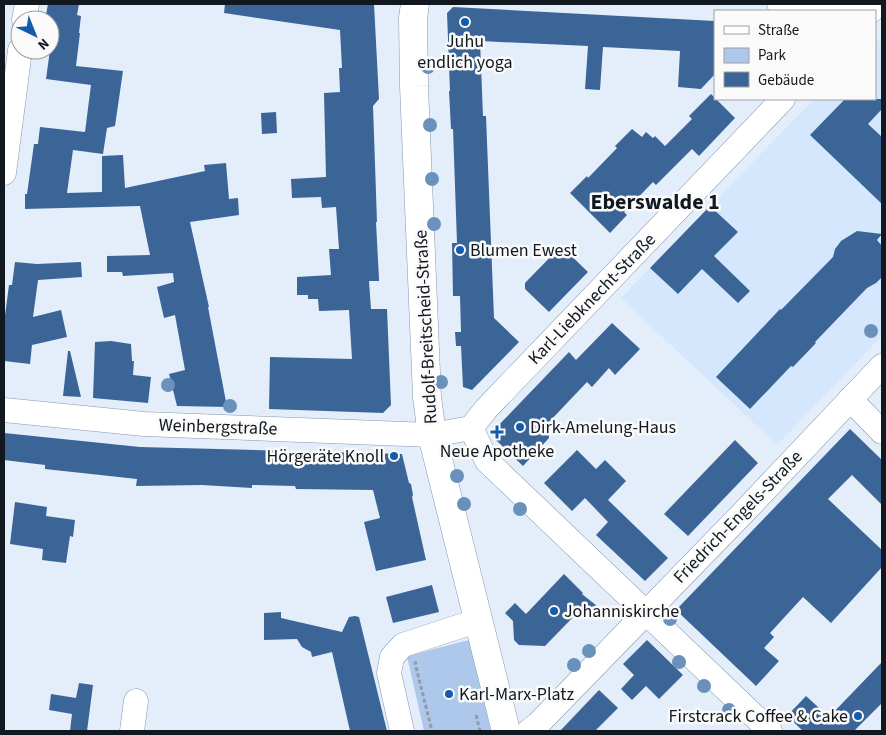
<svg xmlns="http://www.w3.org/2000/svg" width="886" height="735" viewBox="0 0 886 735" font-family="'Source Sans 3',sans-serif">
<rect width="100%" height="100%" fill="#e4eefb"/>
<polygon fill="#d5e7fd" points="875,37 882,45 882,336 777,445 621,298 814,99 875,99"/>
<polygon fill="#adc8eb" points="469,640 491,731 424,731 407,656"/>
<g fill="#3c6597">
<polygon points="48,4 79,4 77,15 81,16 79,33 80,33 76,66 123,71 115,126 107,128 103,154 73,150 67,193 102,192 102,156 123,155 125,188 205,171 204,165 226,163 229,199 238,198 239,215 190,222 209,307 208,307 227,407 177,406 169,374 185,370 175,315 164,318 157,287 174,282 173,273 123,276 122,272 107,272 107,256 150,255 140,206 25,209 25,194 27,194 34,144 38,144 40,127 85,132 91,85 46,79 50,50 50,20 45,20"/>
<polygon points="225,4 374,4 379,99 373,106 377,222 376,222 379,279 379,281 369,281 371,309 387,309 391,405 383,413 269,409 270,357 352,359 349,310 319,311 318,299 308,299 308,295 297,295 297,277 331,275 329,249 339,249 336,207 322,208 321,197 292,198 291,179 326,177 324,93 340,92 339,68 342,68 340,30 224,13"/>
<polygon points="453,7 715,21 715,74 701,89 678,87 680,51 603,47 600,90 585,89 588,46 480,41 483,116 486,116 494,318 519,342 472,390 463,387 461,346 456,346 455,332 461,332 460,296 453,296 452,243 457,243 453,129 451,129 449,91 450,91 447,13"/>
<polygon points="711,94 735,118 699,156 692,149 656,185 653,182 624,212 627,215 610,233 570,193 587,176 588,178 617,148 615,146 632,129 642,137 646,132 653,138 655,136 665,146 692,119 689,116"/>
<polygon points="845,99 882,99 882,109 868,124 882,137 882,204 810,135"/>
<polygon points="276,112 277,133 262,134 261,113"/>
<polygon points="710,206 738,232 714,256 750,291 738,303 702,269 678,294 650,268"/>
<polygon points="857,231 882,234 877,240 882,246 882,277 876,283 867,288 815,342 816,343 793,367 791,366 750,409 716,377 780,309 781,310 833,257 835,249 841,241"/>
<polygon points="561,246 588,272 549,312 525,289 525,283"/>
<polygon points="15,262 37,264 81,262 82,277 38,280 33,317 61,310 67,337 32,345 30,364 4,361 4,323 9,285 12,285"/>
<polygon points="612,323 640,349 615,375 609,368 592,387 587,382 549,422 549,438 523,466 496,440 495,429 569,352 576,360"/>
<polygon points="111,341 131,344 132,361 134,361 133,375 151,377 148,403 93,398 95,342"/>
<polygon points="68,351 70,351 81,397 63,396"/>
<polygon points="850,429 882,460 882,505 852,475 828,499 882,550 882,567 831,623 803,597 770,633 774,637 764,648 779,661 756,686 676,610"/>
<polygon points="4,433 140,447 402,454 409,483 411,484 413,495 412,497 426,560 376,571 364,522 380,518 373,490 296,489 295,486 252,485 252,488 202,485 136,486 137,479 45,469 45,465 4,460"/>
<polygon points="735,440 758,463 688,536 664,514"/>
<polygon points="577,450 596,469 605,460 626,481 608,500 668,558 645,581 596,535 608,522 585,498 572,511 544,483"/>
<polygon points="15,502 47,507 46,516 75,520 73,537 70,536 66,563 42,560 43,549 10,544"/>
<polygon points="564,574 583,593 582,594 597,606 581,609 545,646 519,645 514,640 513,621 505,613 515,603 526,614"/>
<polygon points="432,585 439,612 393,623 386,597"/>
<polygon points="281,612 281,618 342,632 349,617 355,616 359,617 387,731 350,731 332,652 312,657 311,652 302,647 297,639 264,640 264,613"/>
<polygon points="647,640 683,675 659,699 646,686 632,700 621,689 634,675 623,664"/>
<polygon points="882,662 882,703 854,731 803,731 787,716 806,696 829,717"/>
<polygon points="79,683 93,685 87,731 70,731 72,714 49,710 51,694 76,698"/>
<polygon points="599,690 618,708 595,731 560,731"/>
</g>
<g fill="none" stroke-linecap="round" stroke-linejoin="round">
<defs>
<g id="minor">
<polyline points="779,4 869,9 871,11"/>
<polyline points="24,20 27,4"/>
<polyline points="4,173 20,50"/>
<polyline points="850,399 882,432"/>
<polyline points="4,410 144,424 432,435 471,428 486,409 783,99"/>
<polyline points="471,428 487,461 770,731"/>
<polyline points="132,731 136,701"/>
<polyline points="402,731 389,673 392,657 403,645 479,620"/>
<polyline points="529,731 538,724 741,515 882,366"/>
</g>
<polyline id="major" points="415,4 413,18 414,86 427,397 432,435 506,731"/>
</defs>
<use href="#minor" stroke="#8797ab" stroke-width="25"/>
<use href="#major" stroke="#8797ab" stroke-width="29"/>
<g stroke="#939ba6" stroke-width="3" stroke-dasharray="4 2.5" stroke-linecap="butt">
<polyline points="417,662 415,663 432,731"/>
<polyline points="476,715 480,731"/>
</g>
<use href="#minor" stroke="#fff" stroke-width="24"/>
<use href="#major" stroke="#fff" stroke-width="28"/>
</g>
<g fill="#6a91bb">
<circle cx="428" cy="67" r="7"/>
<circle cx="430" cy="125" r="7"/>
<circle cx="432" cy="179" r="7"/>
<circle cx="434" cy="224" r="7"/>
<circle cx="871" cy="331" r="7"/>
<circle cx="441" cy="382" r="7"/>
<circle cx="168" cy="385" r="7"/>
<circle cx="230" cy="406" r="7"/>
<circle cx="457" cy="476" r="7"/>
<circle cx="464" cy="504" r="7"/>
<circle cx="520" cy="509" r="7"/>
<circle cx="670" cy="619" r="7"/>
<circle cx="589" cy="651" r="7"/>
<circle cx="679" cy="662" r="7"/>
<circle cx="574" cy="665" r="7"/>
<circle cx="704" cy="686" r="7"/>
<circle cx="729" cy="710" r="7"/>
</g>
<g fill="#135cab" stroke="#fafafa" stroke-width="2">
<circle cx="465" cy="22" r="5"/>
<circle cx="460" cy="250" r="5"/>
<circle cx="520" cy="427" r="5"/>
<path d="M494.5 424.5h5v5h5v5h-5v5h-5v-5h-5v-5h5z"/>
<circle cx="394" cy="456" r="5"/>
<circle cx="554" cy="611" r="5"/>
<circle cx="449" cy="694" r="5"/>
<circle cx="858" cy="716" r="5"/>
</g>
<g text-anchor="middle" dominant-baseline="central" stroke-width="5" stroke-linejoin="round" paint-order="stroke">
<g font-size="18" fill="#12181f" stroke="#fafafa" text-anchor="start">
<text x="465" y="41" text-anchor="middle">Juhu<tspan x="465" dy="21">endlich yoga</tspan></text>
<text x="470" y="250">Blumen Ewest</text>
<text x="530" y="427">Dirk-Amelung-Haus</text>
<text x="497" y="451" text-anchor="middle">Neue Apotheke</text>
<text x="384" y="456" text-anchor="end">Hörgeräte Knoll</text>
<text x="564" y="611">Johanniskirche</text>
<text x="459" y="694">Karl-Marx-Platz</text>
<text x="848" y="716" text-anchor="end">Firstcrack Coffee &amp; Cake</text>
</g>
<g font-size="18" fill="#12181f" stroke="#fafafa">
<text transform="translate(592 299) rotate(-46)">Karl-Liebknecht-Straße</text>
<text transform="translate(426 327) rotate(-93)">Rudolf-Breitscheid-Straße</text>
<text transform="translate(218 427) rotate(2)">Weinbergstraße</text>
<text transform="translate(738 517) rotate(-46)">Friedrich-Engels-Straße</text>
</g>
<g font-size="22" font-weight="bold" fill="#12181f" stroke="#fafafa">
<text x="655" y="202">Eberswalde 1</text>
</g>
</g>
<rect width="886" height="735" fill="none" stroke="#12181f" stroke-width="10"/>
<rect x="714" y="10" width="162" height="90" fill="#fafafa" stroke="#9da0a2"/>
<rect x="724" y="26" width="25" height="8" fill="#ffffff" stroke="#9da0a2"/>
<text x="758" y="35" font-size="15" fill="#12181f">Straße</text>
<rect x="724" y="48" width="25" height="15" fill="#adc8eb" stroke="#9da0a2"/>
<text x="758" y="60" font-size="15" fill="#12181f">Park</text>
<rect x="724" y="72" width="25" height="15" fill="#3c6597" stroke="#9da0a2"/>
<text x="758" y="85" font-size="15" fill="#12181f">Gebäude</text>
<g transform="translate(35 35) rotate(137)"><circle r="24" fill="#fafafa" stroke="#9da0a2"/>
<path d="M0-4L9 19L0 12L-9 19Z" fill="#135cab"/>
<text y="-8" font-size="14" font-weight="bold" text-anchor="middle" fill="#12181f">N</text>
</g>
</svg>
